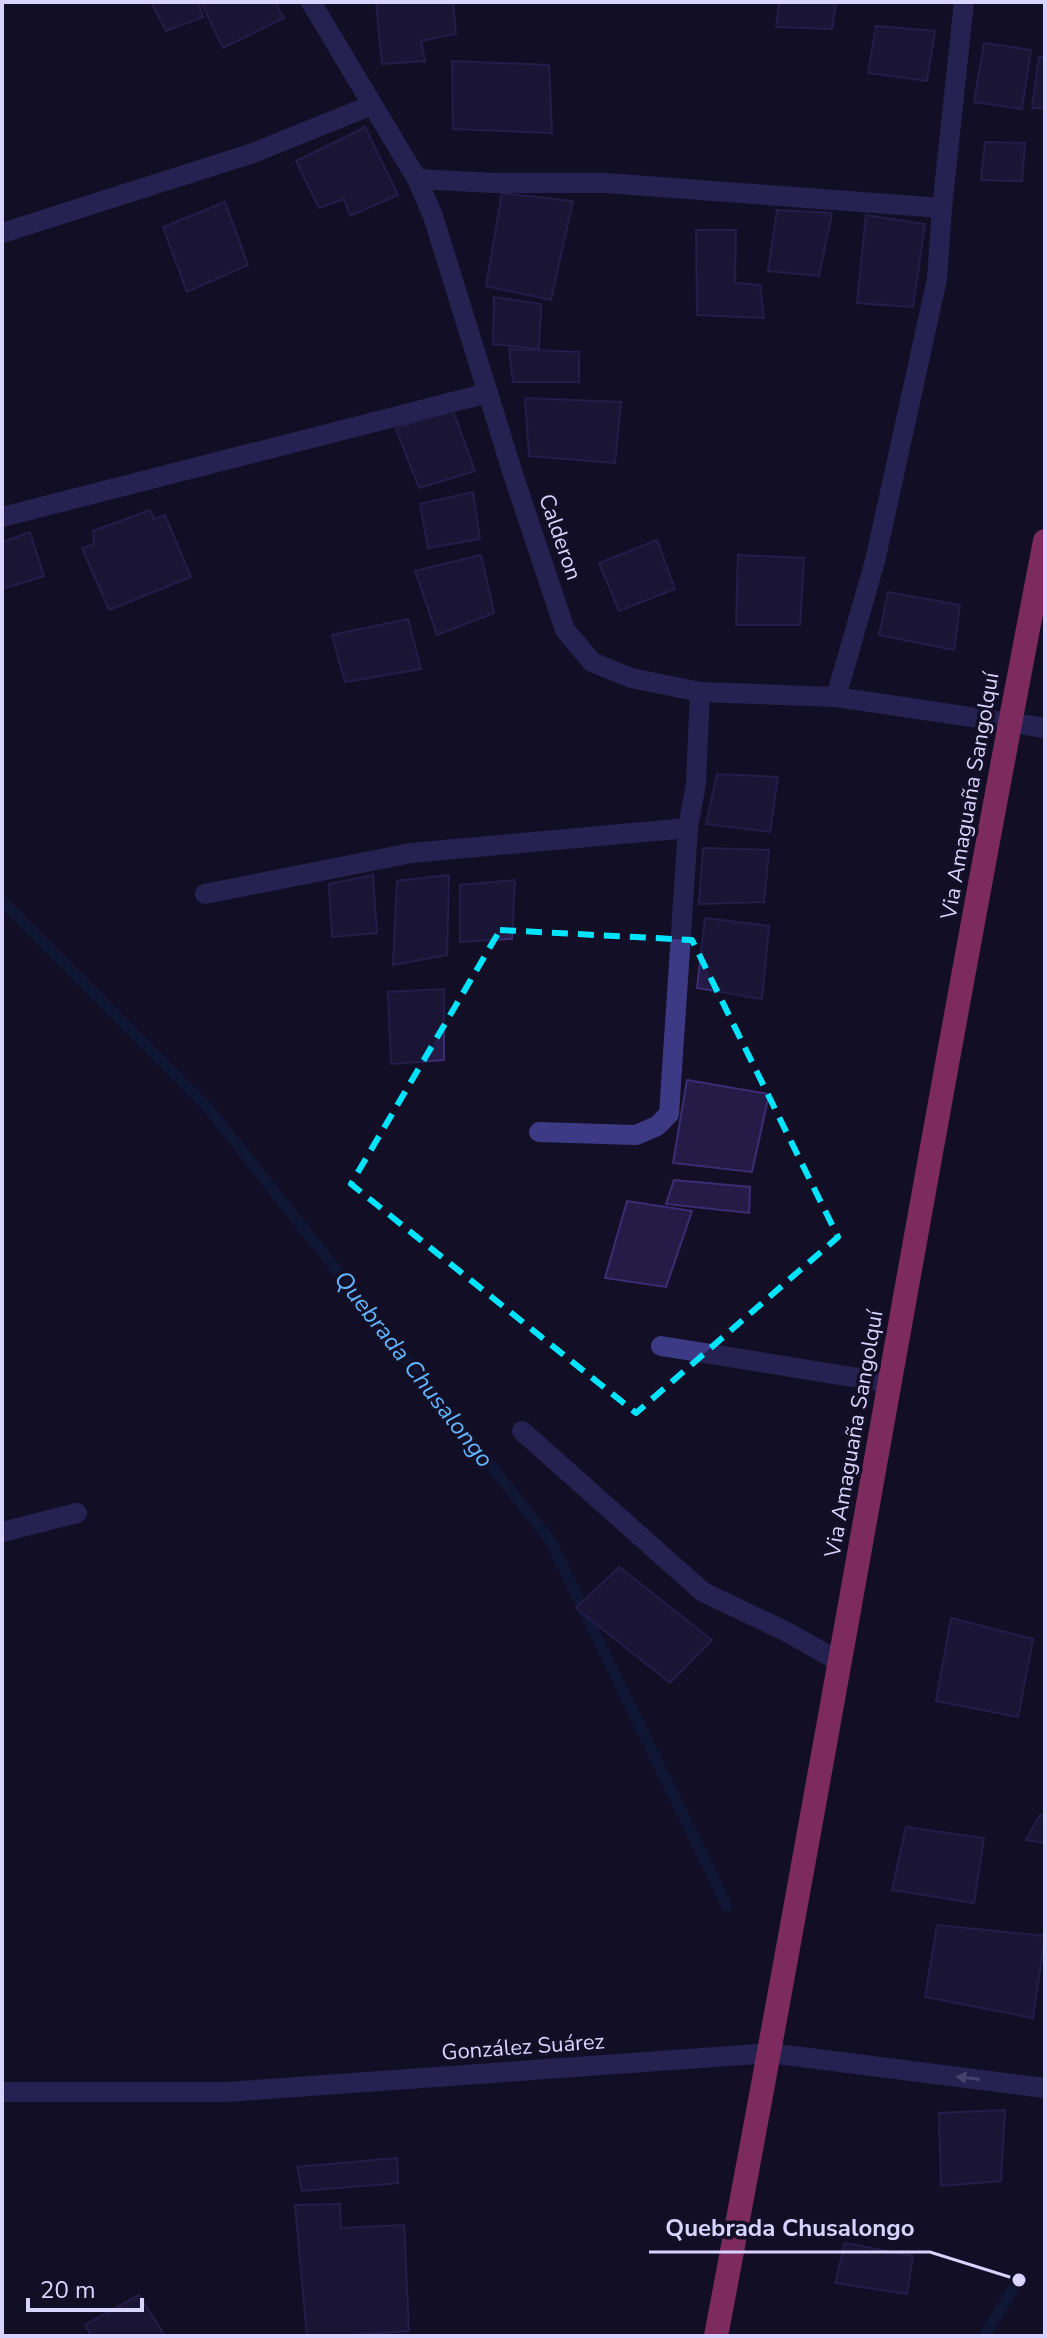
<svg xmlns="http://www.w3.org/2000/svg" width="1047" height="2338" viewBox="0 0 1047 2338" font-family="'Nunito Sans',sans-serif">
<rect width="100%" height="100%" fill="#130f26"/>
<g fill="none" stroke-linecap="round" stroke-linejoin="round">
<g stroke="#0c2248" stroke-width="11">
<polyline points="2,901 209,1109 550,1540 727,1906"/>
<polyline points="984,2336 1019,2280"/>
</g>
</g>
<g fill="#241b47" stroke="#3b2d73" stroke-width="2">
<polygon points="151,2 198,2 203,17 166,31"/>
<polygon points="201,2 275,2 284,18 223,48"/>
<polygon points="376,2 453,2 456,34 421,41 425,61 382,64"/>
<polygon points="779,2 836,2 832,29 776,27"/>
<polygon points="876,26 935,31 927,81 868,73"/>
<polygon points="984,43 1031,50 1022,109 974,102"/>
<polygon points="1039,57 1045,57 1045,108 1032,108"/>
<polygon points="452,61 549,65 552,133 453,129"/>
<polygon points="365,127 398,195 350,216 344,199 319,208 296,161"/>
<polygon points="985,142 1025,143 1022,181 981,180"/>
<polygon points="502,193 573,201 551,300 486,286"/>
<polygon points="225,202 248,265 187,292 163,227"/>
<polygon points="777,210 832,213 819,276 768,271"/>
<polygon points="866,215 925,224 913,307 857,303"/>
<polygon points="696,230 736,230 735,283 760,285 764,318 697,315"/>
<polygon points="494,297 541,304 539,349 493,344"/>
<polygon points="509,349 579,352 579,382 513,382"/>
<polygon points="525,398 621,402 615,463 529,456"/>
<polygon points="452,408 475,471 419,488 396,429"/>
<polygon points="473,492 480,539 428,548 420,504"/>
<polygon points="150,510 154,519 165,515 191,577 109,610 82,548 94,544 93,531"/>
<polygon points="30,532 44,576 2,589 2,542"/>
<polygon points="657,540 675,589 619,611 599,563"/>
<polygon points="481,555 494,613 437,635 415,571"/>
<polygon points="738,555 804,558 800,625 736,625"/>
<polygon points="888,592 960,605 954,650 879,635"/>
<polygon points="408,619 421,669 345,682 332,635"/>
<polygon points="717,774 778,777 770,832 706,824"/>
<polygon points="703,848 769,850 764,902 699,904"/>
<polygon points="373,875 377,933 332,937 329,884"/>
<polygon points="449,875 447,955 393,965 397,881"/>
<polygon points="515,880 512,939 460,942 460,885"/>
<polygon points="705,918 769,926 762,999 697,988"/>
<polygon points="444,989 444,1060 391,1064 388,992"/>
<polygon points="687,1080 769,1094 752,1172 673,1163"/>
<polygon points="674,1180 750,1187 749,1213 666,1204"/>
<polygon points="627,1201 692,1211 666,1287 605,1278"/>
<polygon points="619,1567 712,1640 670,1683 576,1608"/>
<polygon points="951,1618 1033,1639 1018,1717 936,1701"/>
<polygon points="1040,1815 1045,1815 1045,1843 1026,1840"/>
<polygon points="906,1827 984,1838 974,1903 892,1890"/>
<polygon points="937,1925 1045,1936 1033,2018 925,1997"/>
<polygon points="1005,2110 1001,2181 941,2186 939,2113"/>
<polygon points="397,2158 398,2183 302,2191 297,2167"/>
<polygon points="340,2204 341,2228 404,2225 409,2331 339,2336 307,2336 295,2205"/>
<polygon points="845,2243 913,2256 907,2294 835,2283"/>
<polygon points="139,2295 165,2336 92,2336 85,2325"/>
</g>
<g fill="none" stroke-linecap="round" stroke-linejoin="round">
<g stroke="#3d3a85" stroke-width="20">
<polyline points="311,2 417,179 433,216 513,474 565,630 592,662 631,678 700,692 836,697 1045,728"/>
<polyline points="417,179 493,183 606,183 942,208"/>
<polyline points="2,233 253,153 372,105"/>
<polyline points="2,517 488,393"/>
<polyline points="836,697 875,561 937,279 942,208 964,2"/>
<polyline points="205,894 411,853 688,828 696,783 700,692"/>
<polyline points="539,1132 636,1135 657,1126 669,1114 688,828"/>
<polyline points="661,1346 889,1383"/>
<polyline points="522,1431 703,1592 787,1632 840,1662"/>
<polyline points="2,1532 77,1513"/>
<polyline points="2,2092 227,2092 770,2053 1045,2088"/>
</g>
<path stroke="#ff4fa3" stroke-width="24" d="M716,2336C830,1738 929,1138 1045,541"/>
</g>
<defs><path id="oneway-solid" d="M-6-.8H1V-3.2L6.5 0L1 3.2V.8H-6Z" transform="scale(2)"/></defs>
<use fill="#837fbc" href="#oneway-solid" transform="translate(968 2078) rotate(-173)"/>
<path d="M0 0H1047V2338H0ZM500,930L692,940L838,1237L636,1413L351,1184Z" fill="#130f26" fill-opacity=".55" fill-rule="evenodd"/>
<path fill="none" stroke="#00e5ff" stroke-width="6" stroke-dasharray="16 10" stroke-linejoin="round" d="M500,930L692,940L838,1237L636,1413L351,1184Z"/>
<g text-anchor="middle" dominant-baseline="central" stroke-width="7" stroke-linejoin="round" paint-order="stroke">
<g font-size="22" fill="#d9d4ff" stroke="#130f26">
<text transform="translate(560 537) rotate(71)">Calderon</text>
<text transform="translate(970 796) rotate(-80)">Via Amaguaña Sangolquí</text>
<text transform="translate(854 1434) rotate(-80)">Via Amaguaña Sangolquí</text>
<text transform="translate(523 2047) rotate(-4)">González Suárez</text>
</g>
<g font-size="24" font-style="italic" fill="#62b6ff" stroke="#130f26">
<text transform="translate(414 1369) rotate(52)">Quebrada Chusalongo</text>
</g>
</g>
<path fill="none" stroke="#d9d4ff" stroke-width="3" d="M1019 2280L930 2252H649"/>
<circle fill="#d9d4ff" stroke="#130f26" stroke-width="3" cx="1019" cy="2280" r="8"/>
<g font-size="24" text-anchor="middle" font-weight="bold" fill="#d9d4ff" stroke="#130f26" stroke-width="7" stroke-linejoin="round" paint-order="stroke">
<text x="790" y="2236">Quebrada Chusalongo</text>
</g>
<rect width="1047" height="2338" fill="none" stroke="#d9d4ff" stroke-width="8"/>
<path d="M28 2298v12h114v-12" fill="none" stroke="#d9d4ff" stroke-width="4"/>
<text x="40" y="2298" font-size="24" fill="#d9d4ff" stroke="#130f26" stroke-width="6" paint-order="stroke">20 m</text>
</svg>
